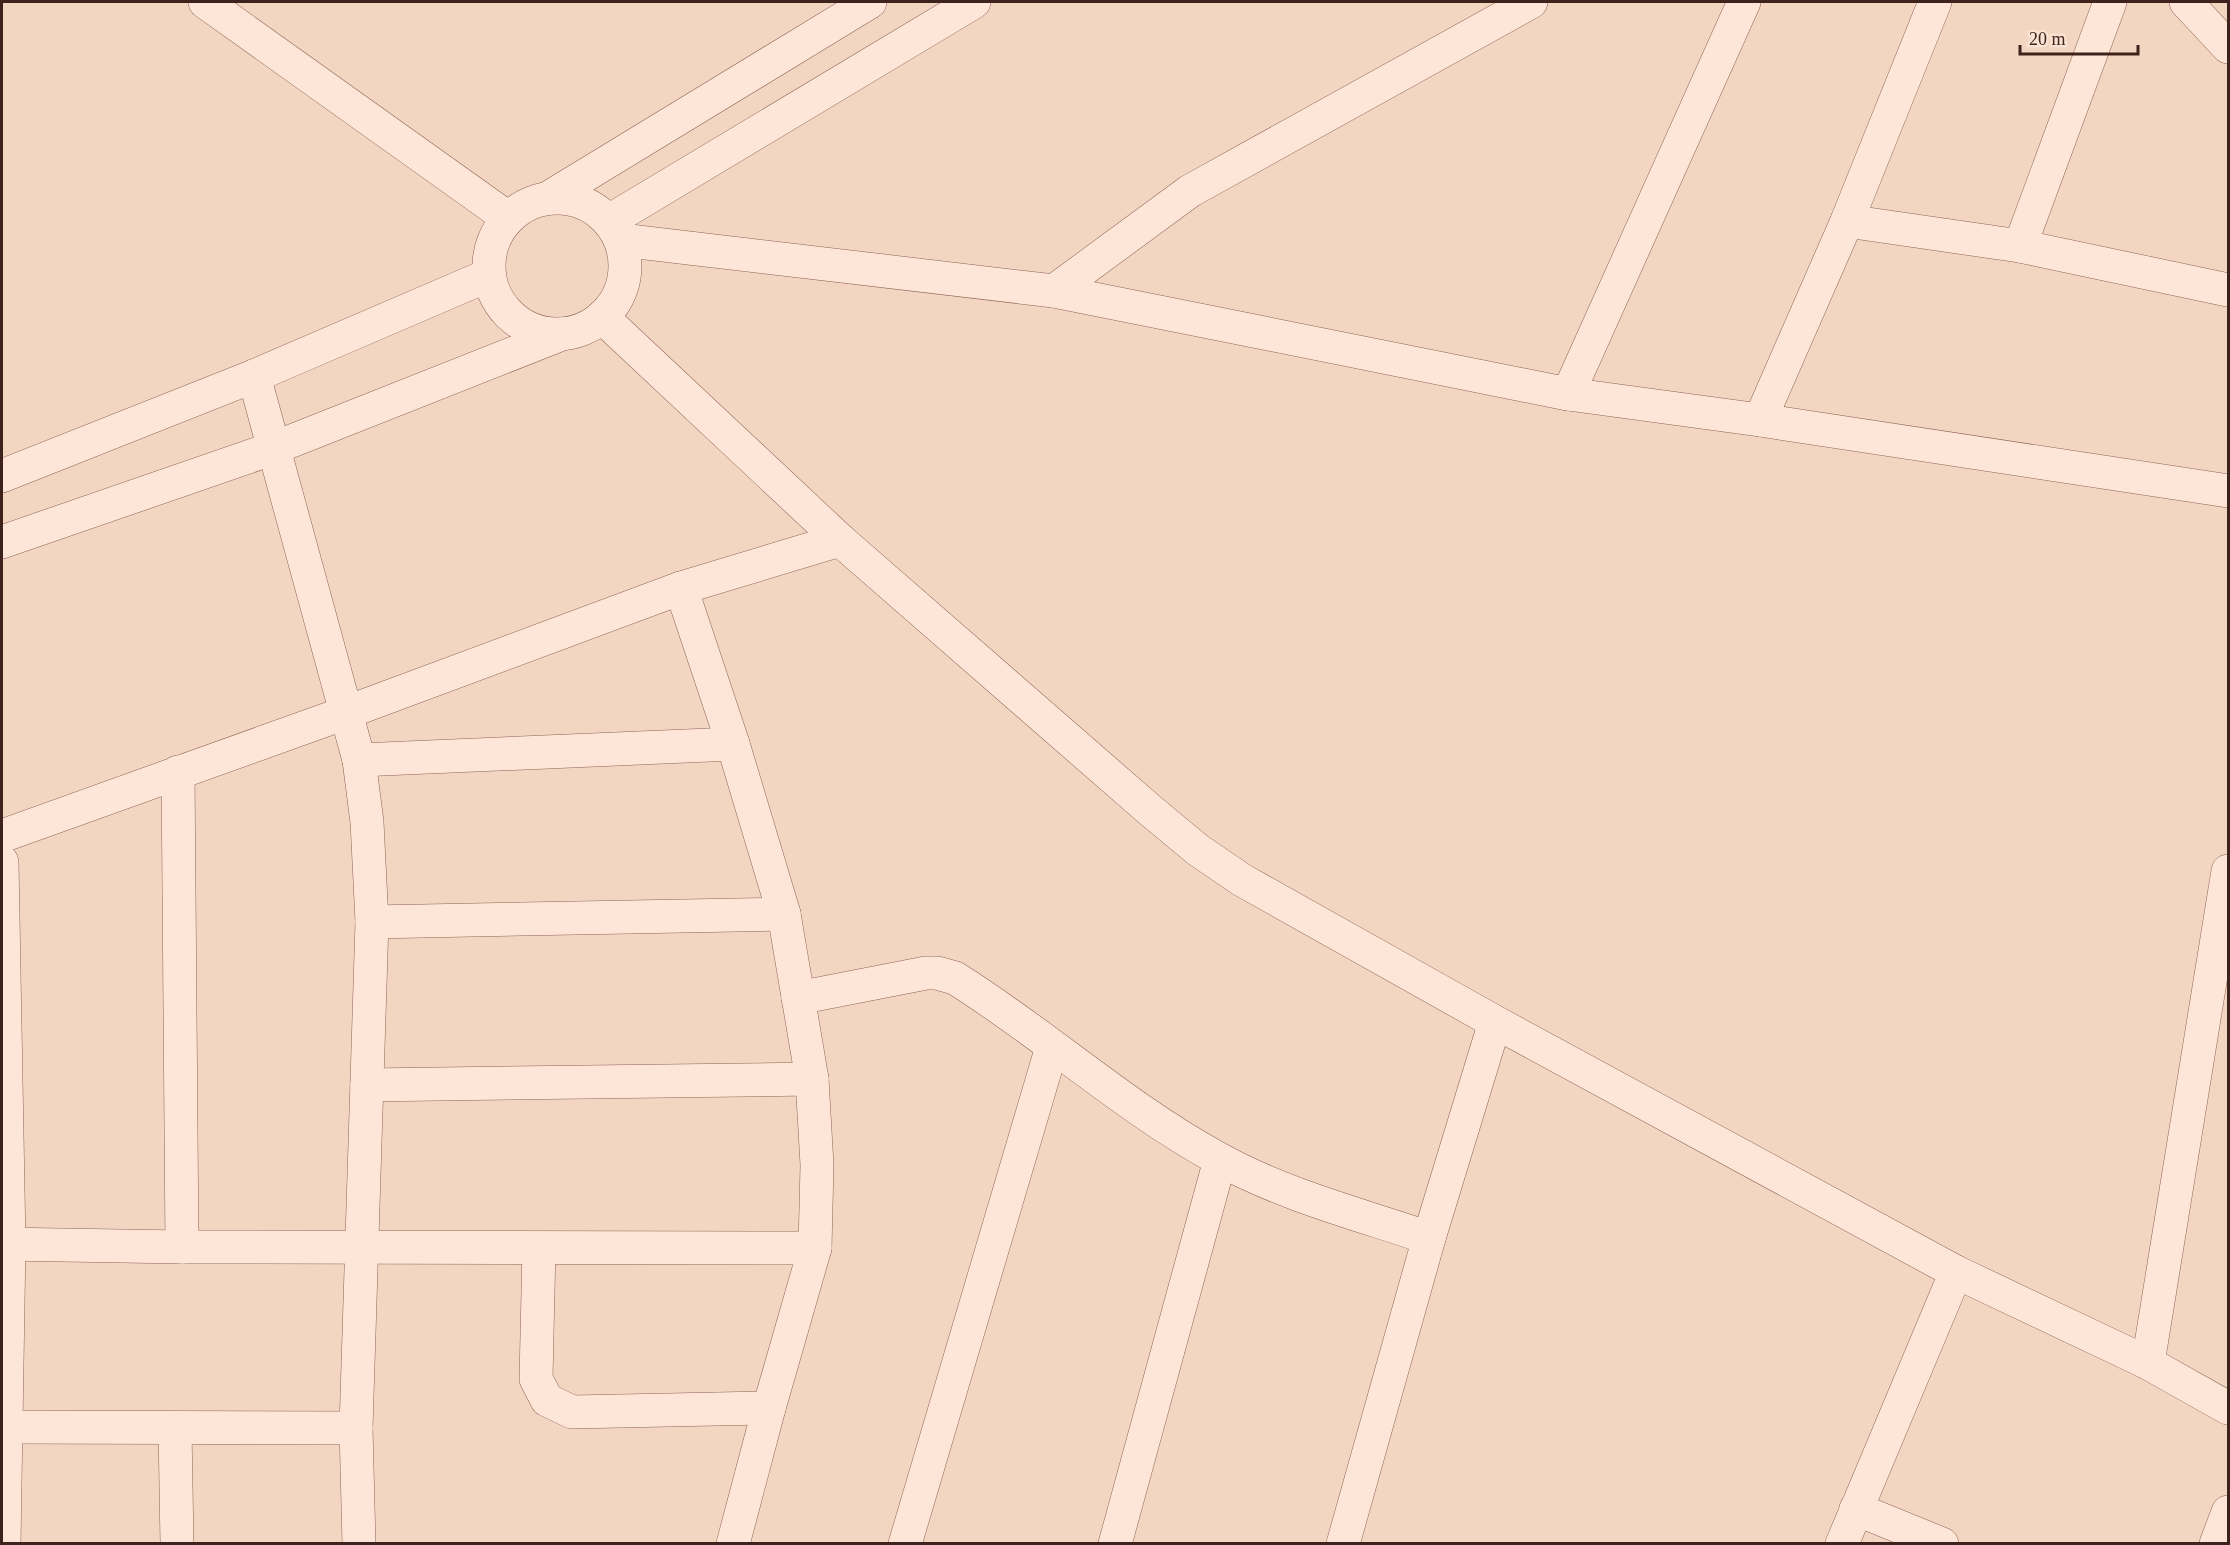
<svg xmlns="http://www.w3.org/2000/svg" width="2230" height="1545" viewBox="0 0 2230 1545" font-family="Georgia,serif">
<rect width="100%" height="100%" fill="#f3d6c2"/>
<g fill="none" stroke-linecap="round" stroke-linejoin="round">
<defs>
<g id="minor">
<polyline points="205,2 508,218"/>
<polyline points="2186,2 2228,47"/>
<polyline points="548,198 870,2"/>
<circle cx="557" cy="266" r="68"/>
<polyline points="609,221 974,2"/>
<polyline points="1847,221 2020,246 2110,2"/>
<polyline points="621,240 1054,291 1568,394 1760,420 2228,491"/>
<polyline points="2020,246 2228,290"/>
<polyline points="1054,291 1190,191 1531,2"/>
<polyline points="602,317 840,540 1151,811 1198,850 1242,880 1495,1022 1956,1272 2148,1363 2228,1408"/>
<polyline points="254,376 359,760 367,822 372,922 356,1428 359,1544"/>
<polyline points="1568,394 1744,2"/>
<polyline points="1760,420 1847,221 1935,2"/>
<polyline points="2,476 254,376 489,275"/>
<polyline points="2,542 274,448 562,334"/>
<polyline points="681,588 733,744 784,914 812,1079 817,1165 815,1248 769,1408 733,1544"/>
<polyline points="359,760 733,744"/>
<polyline points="178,772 182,1247"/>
<polyline points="2,836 345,713 681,588 840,540"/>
<polyline points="2,862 9,1244 4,1544"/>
<polyline points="372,922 784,914"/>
<path d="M798,998L926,973H937L955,978C1046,1035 1125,1108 1219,1159C1284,1195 1358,1214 1429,1238"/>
<polyline points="367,1085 812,1079"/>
<polyline points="2,1244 182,1247 815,1248"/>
<polyline points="539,1248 536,1379 547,1400 572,1412 769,1408"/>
<polyline points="2148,1363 2228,871"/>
<polyline points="6,1427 356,1428"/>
<polyline points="175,1428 177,1544"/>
<polyline points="1856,1509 1942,1544"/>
<polyline points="905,1544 1052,1047"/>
<polyline points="1115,1544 1220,1160"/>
<polyline points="1343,1544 1429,1238 1495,1022"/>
<polyline points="1842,1544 1956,1272"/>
<polyline points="2216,1544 2228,1512"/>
</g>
</defs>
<use href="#minor" stroke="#906456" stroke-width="34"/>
<use href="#minor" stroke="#fde6d7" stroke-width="33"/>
</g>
<rect width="2230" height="1545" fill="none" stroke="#3e231c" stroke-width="6"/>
<path d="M2020 45v9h118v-9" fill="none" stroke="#3e231c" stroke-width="3"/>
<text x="2029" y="45" font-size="18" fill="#3e231c" stroke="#fae3d3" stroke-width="4.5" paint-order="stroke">20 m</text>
</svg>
